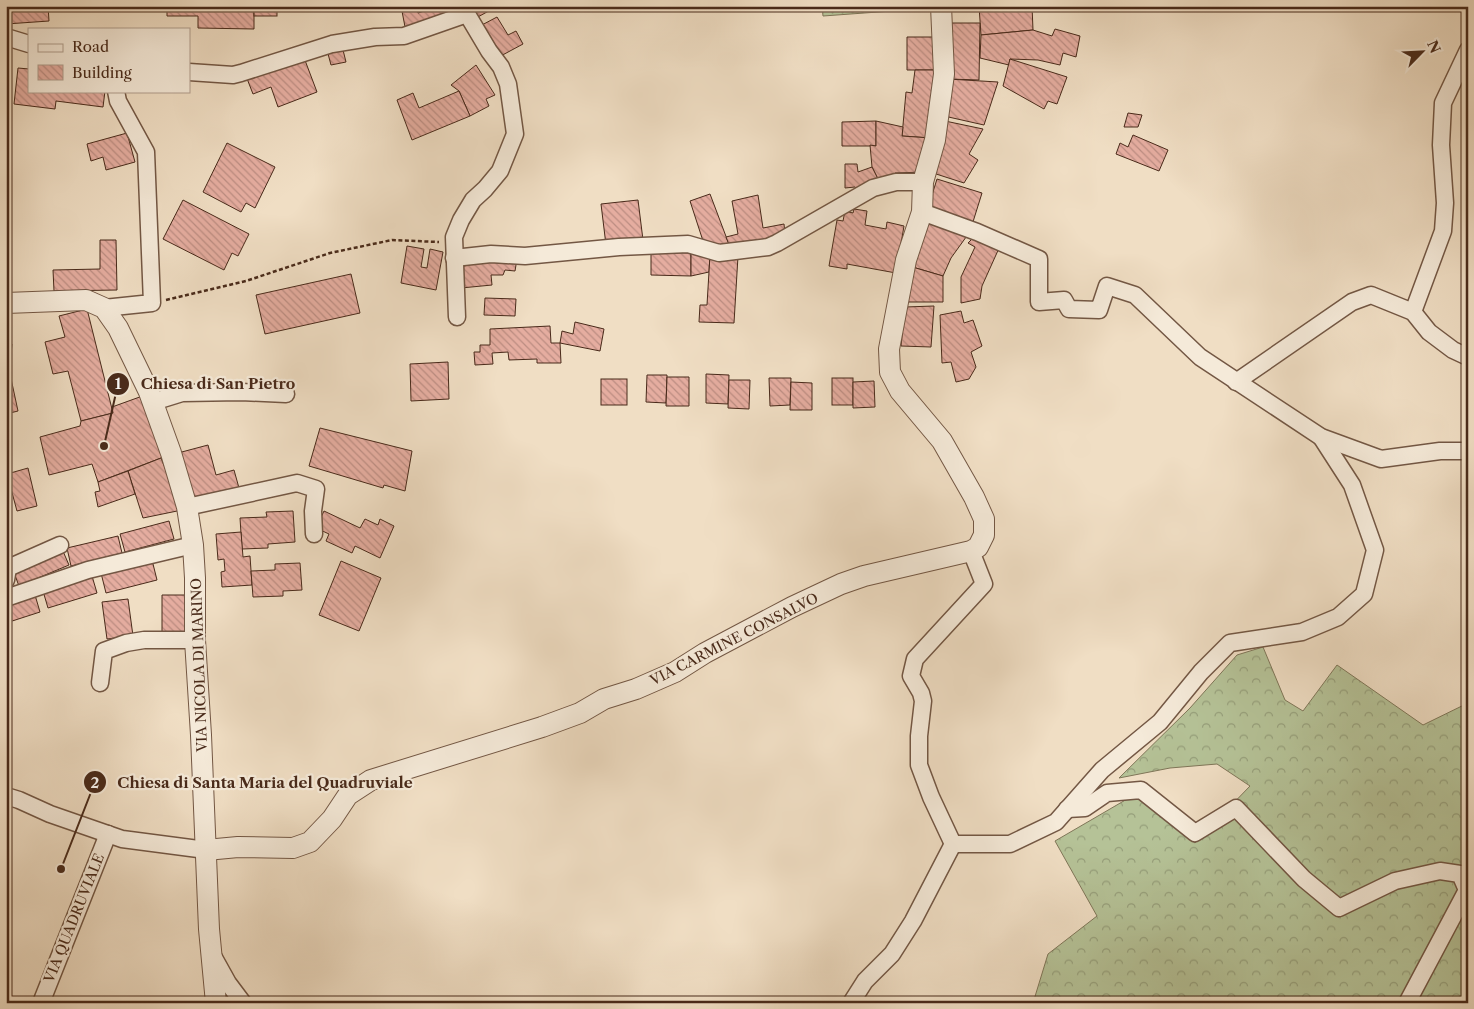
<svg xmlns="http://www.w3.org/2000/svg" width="1474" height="1009" viewBox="0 0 1474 1009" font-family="'Libre Caslon Text',serif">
<defs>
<pattern id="green-dots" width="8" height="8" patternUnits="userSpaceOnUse" patternTransform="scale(1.25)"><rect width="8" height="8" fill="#b5c297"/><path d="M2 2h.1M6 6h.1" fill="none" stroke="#959e7a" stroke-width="1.8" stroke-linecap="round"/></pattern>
<pattern id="forest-crowns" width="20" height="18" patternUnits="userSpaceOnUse" patternTransform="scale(1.25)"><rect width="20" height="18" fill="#b5c297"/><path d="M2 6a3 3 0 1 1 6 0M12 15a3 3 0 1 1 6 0" fill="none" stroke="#959e7a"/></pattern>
<pattern id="building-back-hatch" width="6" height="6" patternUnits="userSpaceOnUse" patternTransform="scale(1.25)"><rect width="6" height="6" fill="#e5ada0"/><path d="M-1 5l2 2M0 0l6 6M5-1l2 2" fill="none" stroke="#bc8d82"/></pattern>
</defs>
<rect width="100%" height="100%" fill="#f0dec4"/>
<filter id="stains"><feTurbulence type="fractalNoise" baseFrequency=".004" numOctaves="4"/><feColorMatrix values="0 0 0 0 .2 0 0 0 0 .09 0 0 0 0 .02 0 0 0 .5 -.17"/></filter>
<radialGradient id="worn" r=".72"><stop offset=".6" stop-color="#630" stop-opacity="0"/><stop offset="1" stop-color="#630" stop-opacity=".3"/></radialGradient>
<polygon fill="url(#green-dots)" stroke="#7f7658" points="822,6 933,6 933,8 823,16"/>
<polygon fill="url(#forest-crowns)" stroke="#7f7658" points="1263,647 1285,700 1303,711 1337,665 1423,725 1468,703 1468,1003 1033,1003 1048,954 1097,916 1055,841 1134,795 1195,843 1250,786 1217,764 1170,768 1119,778 1190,708 1237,655"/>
<g fill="url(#building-back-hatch)" stroke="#492a1a">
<polygon points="6,6 48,6 49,21 6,24"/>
<polygon points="167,6 254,6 254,29 198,28 198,16 167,16"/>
<rect x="254" y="6" width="23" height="10"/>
<polygon points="401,6 417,6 418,13 441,6 462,6 463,10 406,32"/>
<polygon points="469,6 495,6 496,7 476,18"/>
<polygon points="979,6 1032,6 1033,30 981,35"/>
<polygon points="497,17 508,35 516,31 523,44 497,58 480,26"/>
<polygon points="949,23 980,23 979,80 948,79"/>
<polygon points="1055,29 1080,36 1076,57 1063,53 1060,65 1038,60 1010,59 1009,65 980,58 981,35 1033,30 1052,36"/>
<polygon points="907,37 938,37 937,70 907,70"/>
<polygon points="342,46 346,62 331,65 327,50"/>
<polygon points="303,55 317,92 278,107 271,87 253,94 246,76"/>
<polygon points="1010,59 1067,77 1057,104 1048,101 1044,109 1003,86"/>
<polygon points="476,65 495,95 486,99 489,106 470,116 459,91 451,85"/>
<polygon points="18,68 29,69 29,91 105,91 103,107 56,101 55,109 14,104"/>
<polygon points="915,70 937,70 931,138 902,136 906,92 912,93"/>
<polygon points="948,79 998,82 984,125 944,116"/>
<polygon points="459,91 470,116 412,140 397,100 413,93 419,108"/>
<polygon points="1128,113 1142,115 1138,127 1124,127"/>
<polygon points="876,121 876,146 842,146 842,122"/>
<polygon points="876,121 903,127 902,136 931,138 924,172 895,173 892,179 879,181 872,167 870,145 876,146"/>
<polygon points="945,121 983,129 969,154 978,160 964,183 930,172"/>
<polygon points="127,133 135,162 106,170 103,157 91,161 87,144"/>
<polygon points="1133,135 1168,150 1159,171 1116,154 1120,143 1128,147"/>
<polygon points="227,143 275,167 255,208 246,203 241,212 203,192"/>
<polygon points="845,164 857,164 858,172 872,167 879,181 859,192 855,187 845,188"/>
<polygon points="937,179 982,193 972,225 927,211"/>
<polygon points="710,194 730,247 704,244 690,201"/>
<polygon points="758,195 763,228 784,224 785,234 776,240 730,247 726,237 738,234 732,201"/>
<polygon points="183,200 249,234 238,256 232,253 224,270 163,239"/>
<polygon points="638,200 643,240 606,245 601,204"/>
<polygon points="854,209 867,211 865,225 886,229 887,222 904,226 896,273 847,264 847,269 829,266 837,220 843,221 845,211 853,213"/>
<polygon points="928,218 969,233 951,258 943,276 909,266"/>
<polygon points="976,235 1000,246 982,286 980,299 961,303 961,277 975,247 968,243"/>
<polygon points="100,240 116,240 117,290 54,291 53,270 100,269"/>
<polygon points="407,246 424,249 421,267 427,268 430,249 443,252 436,290 401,283"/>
<polygon points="651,252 691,253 691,276 651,275"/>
<polygon points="691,253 710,255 709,272 691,276"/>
<polygon points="710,255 738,256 734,323 699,322 700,305 707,305"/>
<polygon points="493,259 517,259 515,271 505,270 503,275 491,275 492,285 461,288 460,267"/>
<polygon points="909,266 943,276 943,302 905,302"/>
<polygon points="351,274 360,313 265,334 256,295"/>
<polygon points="485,298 516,299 515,316 484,315"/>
<polygon points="934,306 931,347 901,346 905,307"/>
<polygon points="87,309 113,413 81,421 68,371 53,374 45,342 65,337 59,316"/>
<polygon points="961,311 964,323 973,320 982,346 971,352 976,367 969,379 956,382 951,362 942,363 940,315"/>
<polygon points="575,322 604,329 600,351 560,343 562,331 573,334"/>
<polygon points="550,326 551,343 560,343 561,363 537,363 537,359 509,360 508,352 492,353 493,364 475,365 474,352 480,352 480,345 490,345 490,329"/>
<polygon points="6,344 12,344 11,354 7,360 18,411 6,414"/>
<polygon points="448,362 449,399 411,401 410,364"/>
<polygon points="706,374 729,375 728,404 706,403"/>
<polygon points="647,375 667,375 666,403 646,402"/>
<polygon points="667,377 689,377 689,406 666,406"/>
<polygon points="769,378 791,378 790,405 770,406"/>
<rect x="832" y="378" width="21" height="27"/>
<rect x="601" y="379" width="26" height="26"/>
<polygon points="729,380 750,380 749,409 728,408"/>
<polygon points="874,381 875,407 853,408 853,382"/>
<polygon points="791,382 812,383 812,410 790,410"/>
<polygon points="148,394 169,455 98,482 92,464 49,475 40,437 80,426 81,421 113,413 112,407"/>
<polygon points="320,428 412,451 405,491 384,485 383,488 309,466"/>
<polygon points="208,445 216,475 234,470 239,488 190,499 178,453"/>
<polygon points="161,458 182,510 143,518 128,471"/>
<polygon points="28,468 37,506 17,511 7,474"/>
<polygon points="128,471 135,494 98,507 95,492 100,491 98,482"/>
<polygon points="293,511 295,542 268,544 268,548 242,549 240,518 267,517 266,512"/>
<polygon points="324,511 360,528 365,519 378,525 380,519 394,526 380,558 355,546 352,553 326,541 329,534 316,528"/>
<polygon points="169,521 174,539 125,552 120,534"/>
<polygon points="241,532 243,557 250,556 252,585 222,587 221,572 225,571 224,559 218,560 216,534"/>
<polygon points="118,536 122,553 71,566 67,548"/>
<polygon points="62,549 69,565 19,586 13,570"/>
<polygon points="152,560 157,580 106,593 101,573"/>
<polygon points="341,561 381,578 359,631 319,615"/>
<polygon points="300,563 302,590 283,591 283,596 253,597 251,571 275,570 275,564"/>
<polygon points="92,576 97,593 48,608 43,591"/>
<polygon points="35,595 40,612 6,623 6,605"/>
<polygon points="162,595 189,595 189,633 162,634"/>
<polygon points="128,599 133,636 107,639 102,602"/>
</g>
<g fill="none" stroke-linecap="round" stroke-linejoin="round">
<defs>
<g id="minor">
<polyline points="6,37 29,44"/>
<polyline points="189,72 233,75 241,73 332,44 375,37 404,36 467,14 489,51 501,67 508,84 515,134 500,171 485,189 473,200 461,220 454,237 457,317"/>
<polyline points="922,212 977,232 1039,259 1039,302 1064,300 1069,309 1099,310 1107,286 1135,295 1200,357 1321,437 1381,459 1440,451 1468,451"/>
<polyline points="454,258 491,254 525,256 619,247 688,244 719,253 768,247 777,243 873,188 896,182 923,182"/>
<polyline points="104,308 152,303 146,152 118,101 116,91"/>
<polyline points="1413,312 1443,231 1445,203 1441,145 1443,103 1468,50"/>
<polyline points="1236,382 1352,302 1371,295 1413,312 1429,332 1453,350 1468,357"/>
<polyline points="153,402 182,393 241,392 286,394"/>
<polyline points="187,507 297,483 316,489 313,511 314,534"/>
<polyline points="6,580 8,568 60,545"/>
<polyline points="6,598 88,570 193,545"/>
<polyline points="100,683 104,651 126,643 144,640 195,640"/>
<polyline points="6,796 19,800 50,814 122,839 206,850"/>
<polyline points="1067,809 1085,808 1107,793 1141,790 1195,833 1236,808 1304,879 1339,908 1395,881 1440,871 1460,874 1467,890 1407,1003"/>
<polyline points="953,844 1010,844 1056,822 1102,770 1160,722 1201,672 1230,643 1302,632 1338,617 1364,594 1375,550 1352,485 1321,437"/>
<polyline points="953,844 931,797 919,765 919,736 923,701 921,693 911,676 915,659 984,584 971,551"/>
<polyline points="213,956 228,983 243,1003"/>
<polyline points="41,1003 108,834"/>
<polyline points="851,1003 865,981 892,954 913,921 953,844"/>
</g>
<g id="tertiary">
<polyline points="6,303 86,300 104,308 118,328 149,392 171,453 187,507 193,545 195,578 195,640 201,735 209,929 216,1003"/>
<polyline points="206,850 238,847 293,848 310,842 332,819 348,795 371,780 542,727 580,713 604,699 636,689 675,672 705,653 792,607 841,584 864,576 971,551 978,547 984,535 984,519 974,497 942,441 900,391 890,372 889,349 906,260 922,212 923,182 935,140 944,74 941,6"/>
</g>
</defs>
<use href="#minor" stroke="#735744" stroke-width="19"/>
<use href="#tertiary" stroke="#735744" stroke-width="22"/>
<polyline stroke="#492a1a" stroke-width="2.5" stroke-dasharray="4 2.5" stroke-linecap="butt" points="166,300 246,281 330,253 392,240 439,242"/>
<use href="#minor" stroke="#f5ead9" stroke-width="16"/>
<use href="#tertiary" stroke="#f5ead9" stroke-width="20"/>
</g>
<g text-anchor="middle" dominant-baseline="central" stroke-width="4.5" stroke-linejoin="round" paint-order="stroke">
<g font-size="14" fill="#492a1a" stroke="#f5ead9">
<text transform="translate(734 639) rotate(-27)">VIA CARMINE CONSALVO</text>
<text transform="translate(199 665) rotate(-92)">VIA NICOLA DI MARINO</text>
<text transform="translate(74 918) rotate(-68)">VIA QUADRUVIALE</text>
</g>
</g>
<path fill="none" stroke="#492a1a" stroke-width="2" d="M104 446L118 384M61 869L95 782"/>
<g fill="#492a1a" stroke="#f5ead9" stroke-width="2">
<circle cx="104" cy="446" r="5"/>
<circle cx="61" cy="869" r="5"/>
<circle cx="118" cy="384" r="12"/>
<circle cx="95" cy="782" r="12"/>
</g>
<g font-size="15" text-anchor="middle" font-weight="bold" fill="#fff">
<text x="118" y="389">1</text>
<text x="95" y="788">2</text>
</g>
<g font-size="15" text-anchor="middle" font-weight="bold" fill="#492a1a" stroke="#f5ead9" stroke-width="4.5" stroke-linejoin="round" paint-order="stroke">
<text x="218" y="389">Chiesa di San Pietro</text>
<text x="265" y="788">Chiesa di Santa Maria del Quadruviale</text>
</g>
<rect width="1474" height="1009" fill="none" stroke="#f0dec4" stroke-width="25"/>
<rect x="8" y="8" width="1459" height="994" fill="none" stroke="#492a1a" stroke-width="2.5"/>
<rect x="12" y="12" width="1449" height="984" fill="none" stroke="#492a1a"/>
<rect x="28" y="28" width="162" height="65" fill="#f5ead9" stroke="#b09d8d"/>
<rect x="38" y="44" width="25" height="8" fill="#f5ead9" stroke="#b09d8d"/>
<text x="72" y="52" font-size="15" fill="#492a1a">Road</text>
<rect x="38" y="65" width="25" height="15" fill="url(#building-back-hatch)" stroke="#b09d8d"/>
<text x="72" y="78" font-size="15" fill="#492a1a">Building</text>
<g transform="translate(1422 52) rotate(66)" stroke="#f5ead9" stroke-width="4" paint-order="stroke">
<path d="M0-4L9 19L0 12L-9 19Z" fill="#492a1a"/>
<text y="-8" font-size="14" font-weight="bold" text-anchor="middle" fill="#492a1a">N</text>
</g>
<rect width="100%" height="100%" filter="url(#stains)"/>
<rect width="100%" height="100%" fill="url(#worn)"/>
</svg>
